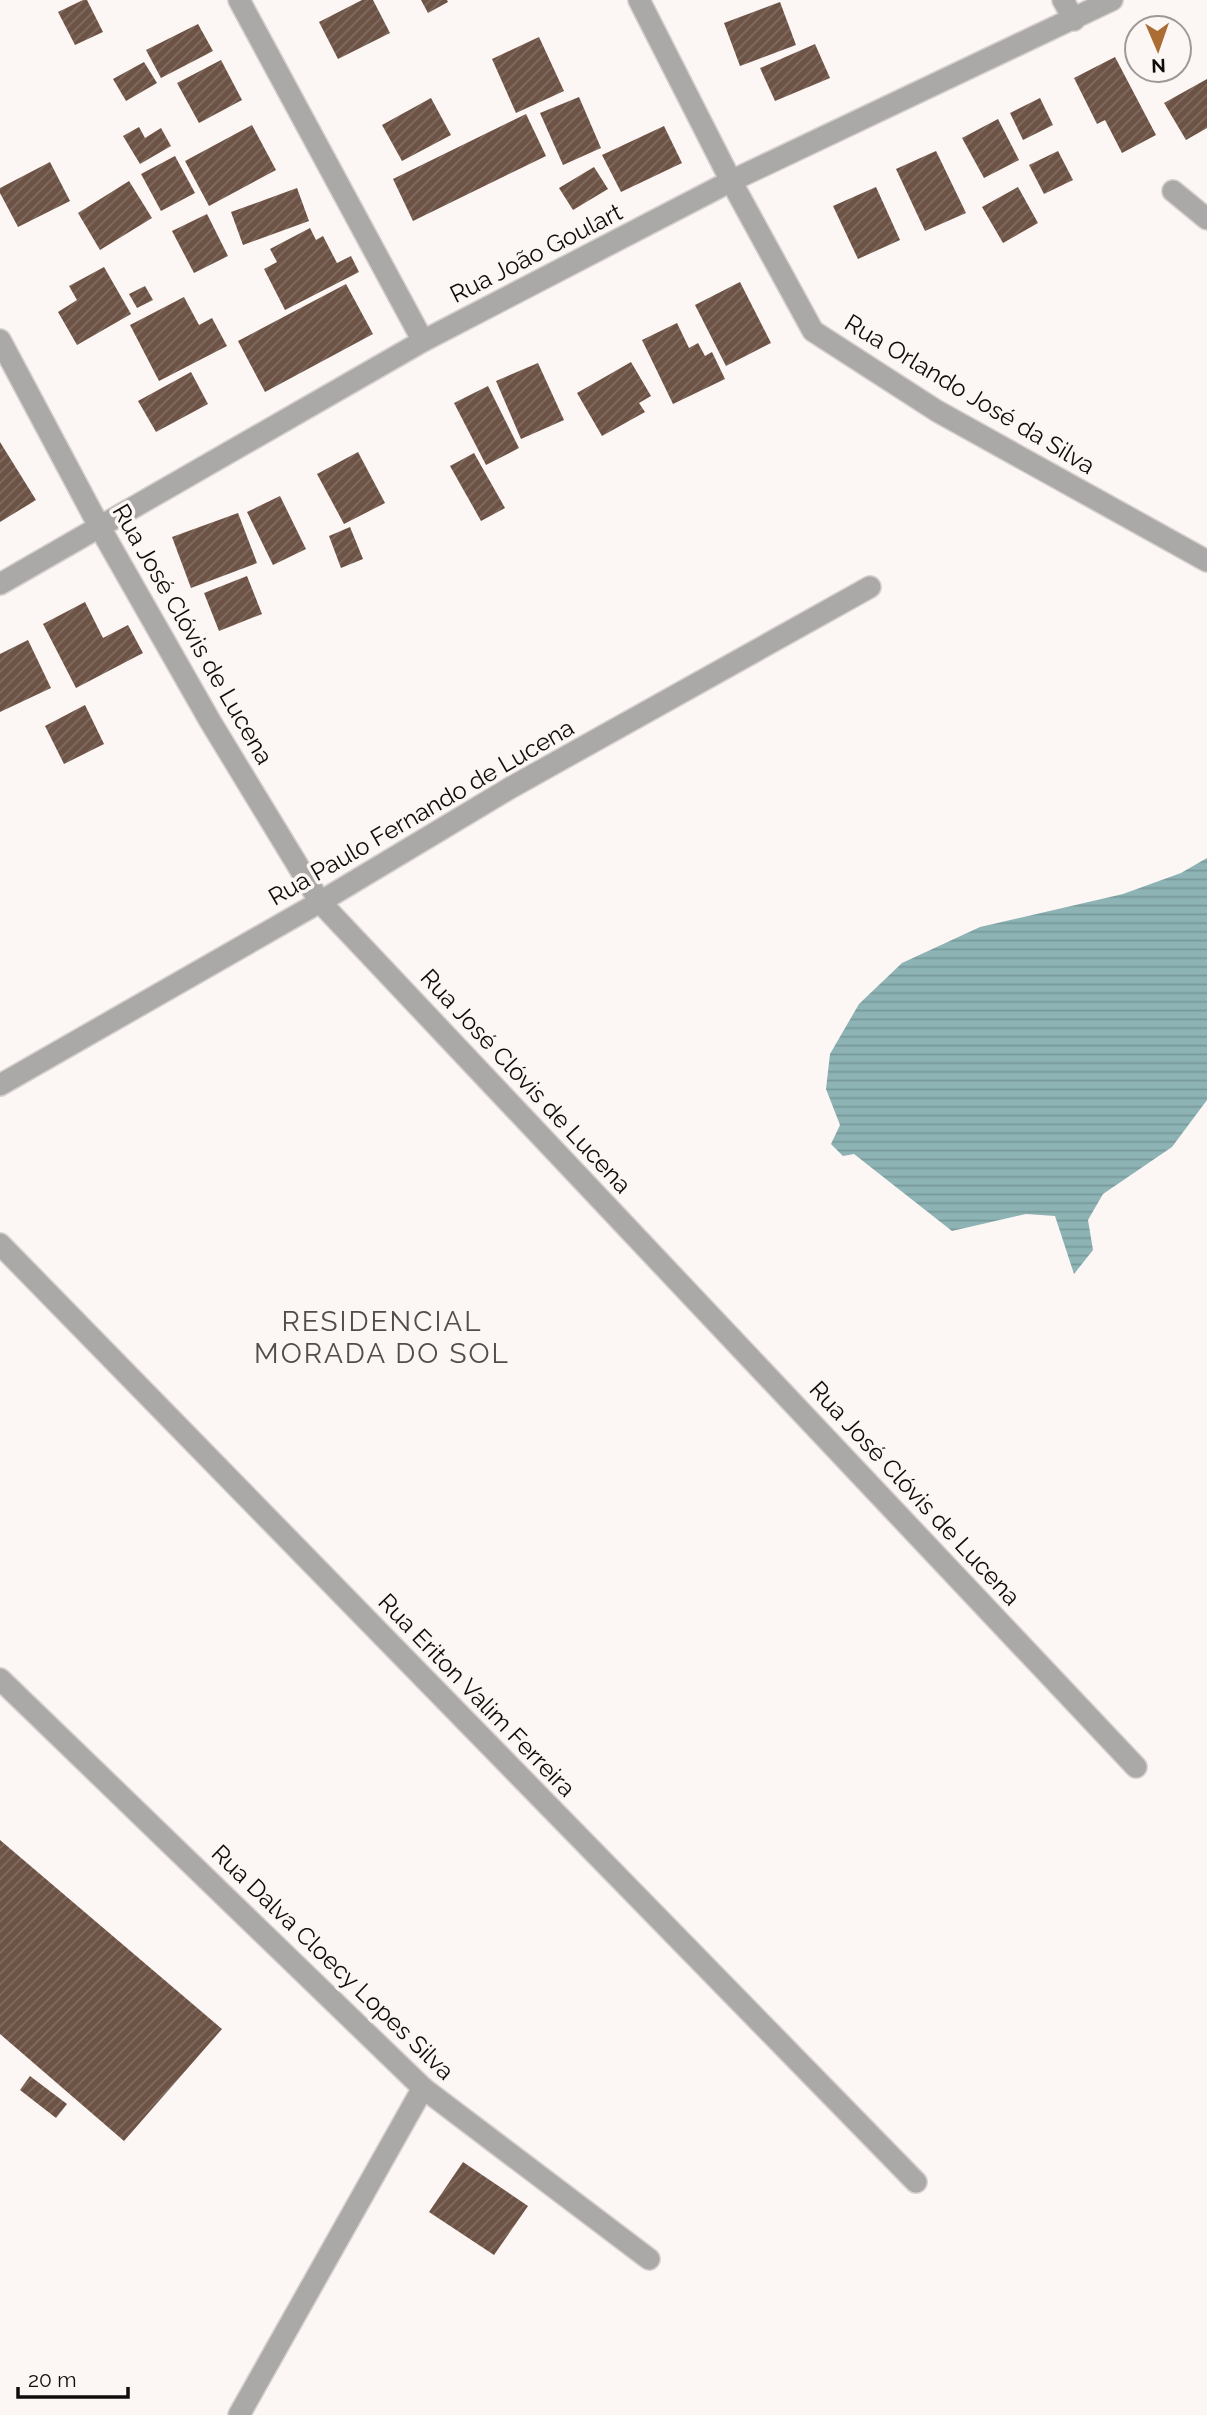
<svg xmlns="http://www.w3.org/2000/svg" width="1207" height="2415" viewBox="0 0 1207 2415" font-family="Raleway,sans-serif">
<defs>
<pattern id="water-rules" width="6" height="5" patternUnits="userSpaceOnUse" patternTransform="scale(1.75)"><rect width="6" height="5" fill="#8db3b4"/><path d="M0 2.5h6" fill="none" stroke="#78999a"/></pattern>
<pattern id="building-hatch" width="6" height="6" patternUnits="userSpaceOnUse" patternTransform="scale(1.75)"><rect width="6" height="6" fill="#6d5345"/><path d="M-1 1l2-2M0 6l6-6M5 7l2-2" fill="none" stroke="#806c61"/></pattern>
</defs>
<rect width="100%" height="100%" fill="#fcf6f4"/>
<polygon fill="url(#water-rules)" points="1207,858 1207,1100 1172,1147 1103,1194 1088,1220 1093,1250 1074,1274 1055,1216 1026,1214 952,1231 854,1154 843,1156 831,1144 840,1125 826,1089 830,1054 859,1004 902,963 980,927 1123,894 1181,873"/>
<g fill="url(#building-hatch)">
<polygon points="83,0 87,0 103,32 75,45 58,12"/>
<polygon points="362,0 373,0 390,33 338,59 319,22"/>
<polygon points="421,0 447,0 448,2 428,13"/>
<polygon points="780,2 796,45 740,66 724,23"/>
<polygon points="198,24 213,51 161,78 146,50"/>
<polygon points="539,37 564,91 516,113 492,59"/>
<polygon points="815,44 830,78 775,101 760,68"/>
<polygon points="1115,57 1156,135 1122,153 1105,120 1097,124 1074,78"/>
<polygon points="221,60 242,100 199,123 177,83"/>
<polygon points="144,62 157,83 126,101 113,79"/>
<polygon points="1207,79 1207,128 1186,140 1164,103"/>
<polygon points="579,97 601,148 563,165 540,113"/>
<polygon points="431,98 451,135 402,161 382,125"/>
<polygon points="1040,98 1053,125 1023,140 1010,113"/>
<polygon points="526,114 546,156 413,221 393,179"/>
<polygon points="998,119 1019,160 984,178 962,138"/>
<polygon points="252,125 276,170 209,206 185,161"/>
<polygon points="664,126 682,163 621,192 602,155"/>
<polygon points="139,127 145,138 161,128 171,146 140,164 123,136"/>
<polygon points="936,151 966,213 925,231 896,169"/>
<polygon points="1058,151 1073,180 1044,194 1029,165"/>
<polygon points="175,156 195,193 161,211 141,174"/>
<polygon points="50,162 70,201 18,227 0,193 0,188"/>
<polygon points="594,167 608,189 573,210 559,188"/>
<polygon points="129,181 152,218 100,250 78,213"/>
<polygon points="876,187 900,240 858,259 833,206"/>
<polygon points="1018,187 1038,223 1003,243 982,207"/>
<polygon points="297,188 309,221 243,245 231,212"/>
<polygon points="207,214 228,256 194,273 172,231"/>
<polygon points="310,228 316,240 323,236 337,263 351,256 359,272 285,310 264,269 277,262 270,249"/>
<polygon points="104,267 131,314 77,345 58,312 77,300 69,286"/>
<polygon points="740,282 771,343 726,366 695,305"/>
<polygon points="346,284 373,334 265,392 238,341"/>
<polygon points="145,286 153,300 137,308 129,294"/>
<polygon points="184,297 199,325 212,318 227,346 159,381 130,325"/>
<polygon points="677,323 689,348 698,343 705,356 712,352 725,379 673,404 642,340"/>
<polygon points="631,362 651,396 639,403 645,412 602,436 577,393"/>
<polygon points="538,363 564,420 521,439 496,381"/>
<polygon points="191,372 208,404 156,432 138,401"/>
<polygon points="488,386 519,448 486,465 454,403"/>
<polygon points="0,442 36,500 0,522"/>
<polygon points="358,452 385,503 344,524 317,474"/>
<polygon points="474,453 505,508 481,521 450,466"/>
<polygon points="280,496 306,549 273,565 247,512"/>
<polygon points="238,513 257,563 191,588 172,537"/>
<polygon points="350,527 363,559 341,568 329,536"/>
<polygon points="247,576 262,614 219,631 204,593"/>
<polygon points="85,602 103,638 128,625 143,653 76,688 43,624"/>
<polygon points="28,640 51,688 0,712 0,654"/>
<polygon points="85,705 104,744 64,764 45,726"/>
<polygon points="0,1840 222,2029 124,2141 0,2034"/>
<polygon points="30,2076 67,2104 56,2118 20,2090"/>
<polygon points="463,2162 528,2206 494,2255 429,2212"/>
</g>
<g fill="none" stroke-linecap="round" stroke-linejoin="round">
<defs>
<g id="minor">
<polyline points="239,0 423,341"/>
<polyline points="639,0 731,181 813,331 937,411 1207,561"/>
<polyline points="1063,0 1074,20"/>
<polyline points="1173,191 1207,219"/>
<polyline points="0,340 99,526 210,721 320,902 1136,1767"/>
<polyline points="0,584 423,341 731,181 1112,0"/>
<polyline points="0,1085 320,902 510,788 870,587"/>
<polyline points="0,1244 916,2182"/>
<polyline points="0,1679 423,2088 649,2259"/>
<polyline points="239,2415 423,2088"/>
</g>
</defs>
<use href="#minor" stroke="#d6d1cf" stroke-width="24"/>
<use href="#minor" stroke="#aba9a8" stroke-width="21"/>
</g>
<g text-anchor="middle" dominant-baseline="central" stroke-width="7" stroke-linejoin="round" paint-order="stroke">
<g font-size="24" fill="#0f0d0c" stroke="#fcf6f4">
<text transform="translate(536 253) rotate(-27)">Rua João Goulart</text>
<text transform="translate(970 394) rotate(31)">Rua Orlando José da Silva</text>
<text transform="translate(193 634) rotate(60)">Rua José Clóvis de Lucena</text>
<text transform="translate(421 812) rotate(-30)">Rua Paulo Fernando de Lucena</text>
<text transform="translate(526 1081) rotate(47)">Rua José Clóvis de Lucena</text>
<text transform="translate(915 1493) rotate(47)">Rua José Clóvis de Lucena</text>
<text transform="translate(477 1695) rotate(46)">Rua Eriton Valim Ferreira</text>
<text transform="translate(333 1962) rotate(44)">Rua Dalva Cloecy Lopes Silva</text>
</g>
<g font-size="28" letter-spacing="2" fill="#514d4b" stroke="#fcf6f4">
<text x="382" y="1321">RESIDENCIAL<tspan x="382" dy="32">MORADA DO SOL</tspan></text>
</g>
</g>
<g transform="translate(1158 49) rotate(178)"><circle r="33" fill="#fcf6f4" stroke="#9d9997" stroke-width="2"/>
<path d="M0-5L12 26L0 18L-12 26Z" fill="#ab6d33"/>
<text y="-10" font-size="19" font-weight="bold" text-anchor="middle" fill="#0f0d0c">N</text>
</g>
<path d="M18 2387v10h110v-10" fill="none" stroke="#0f0d0c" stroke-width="3.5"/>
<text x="28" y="2387" font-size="21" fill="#0f0d0c" stroke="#fcf6f4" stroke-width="5" paint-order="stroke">20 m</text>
</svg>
